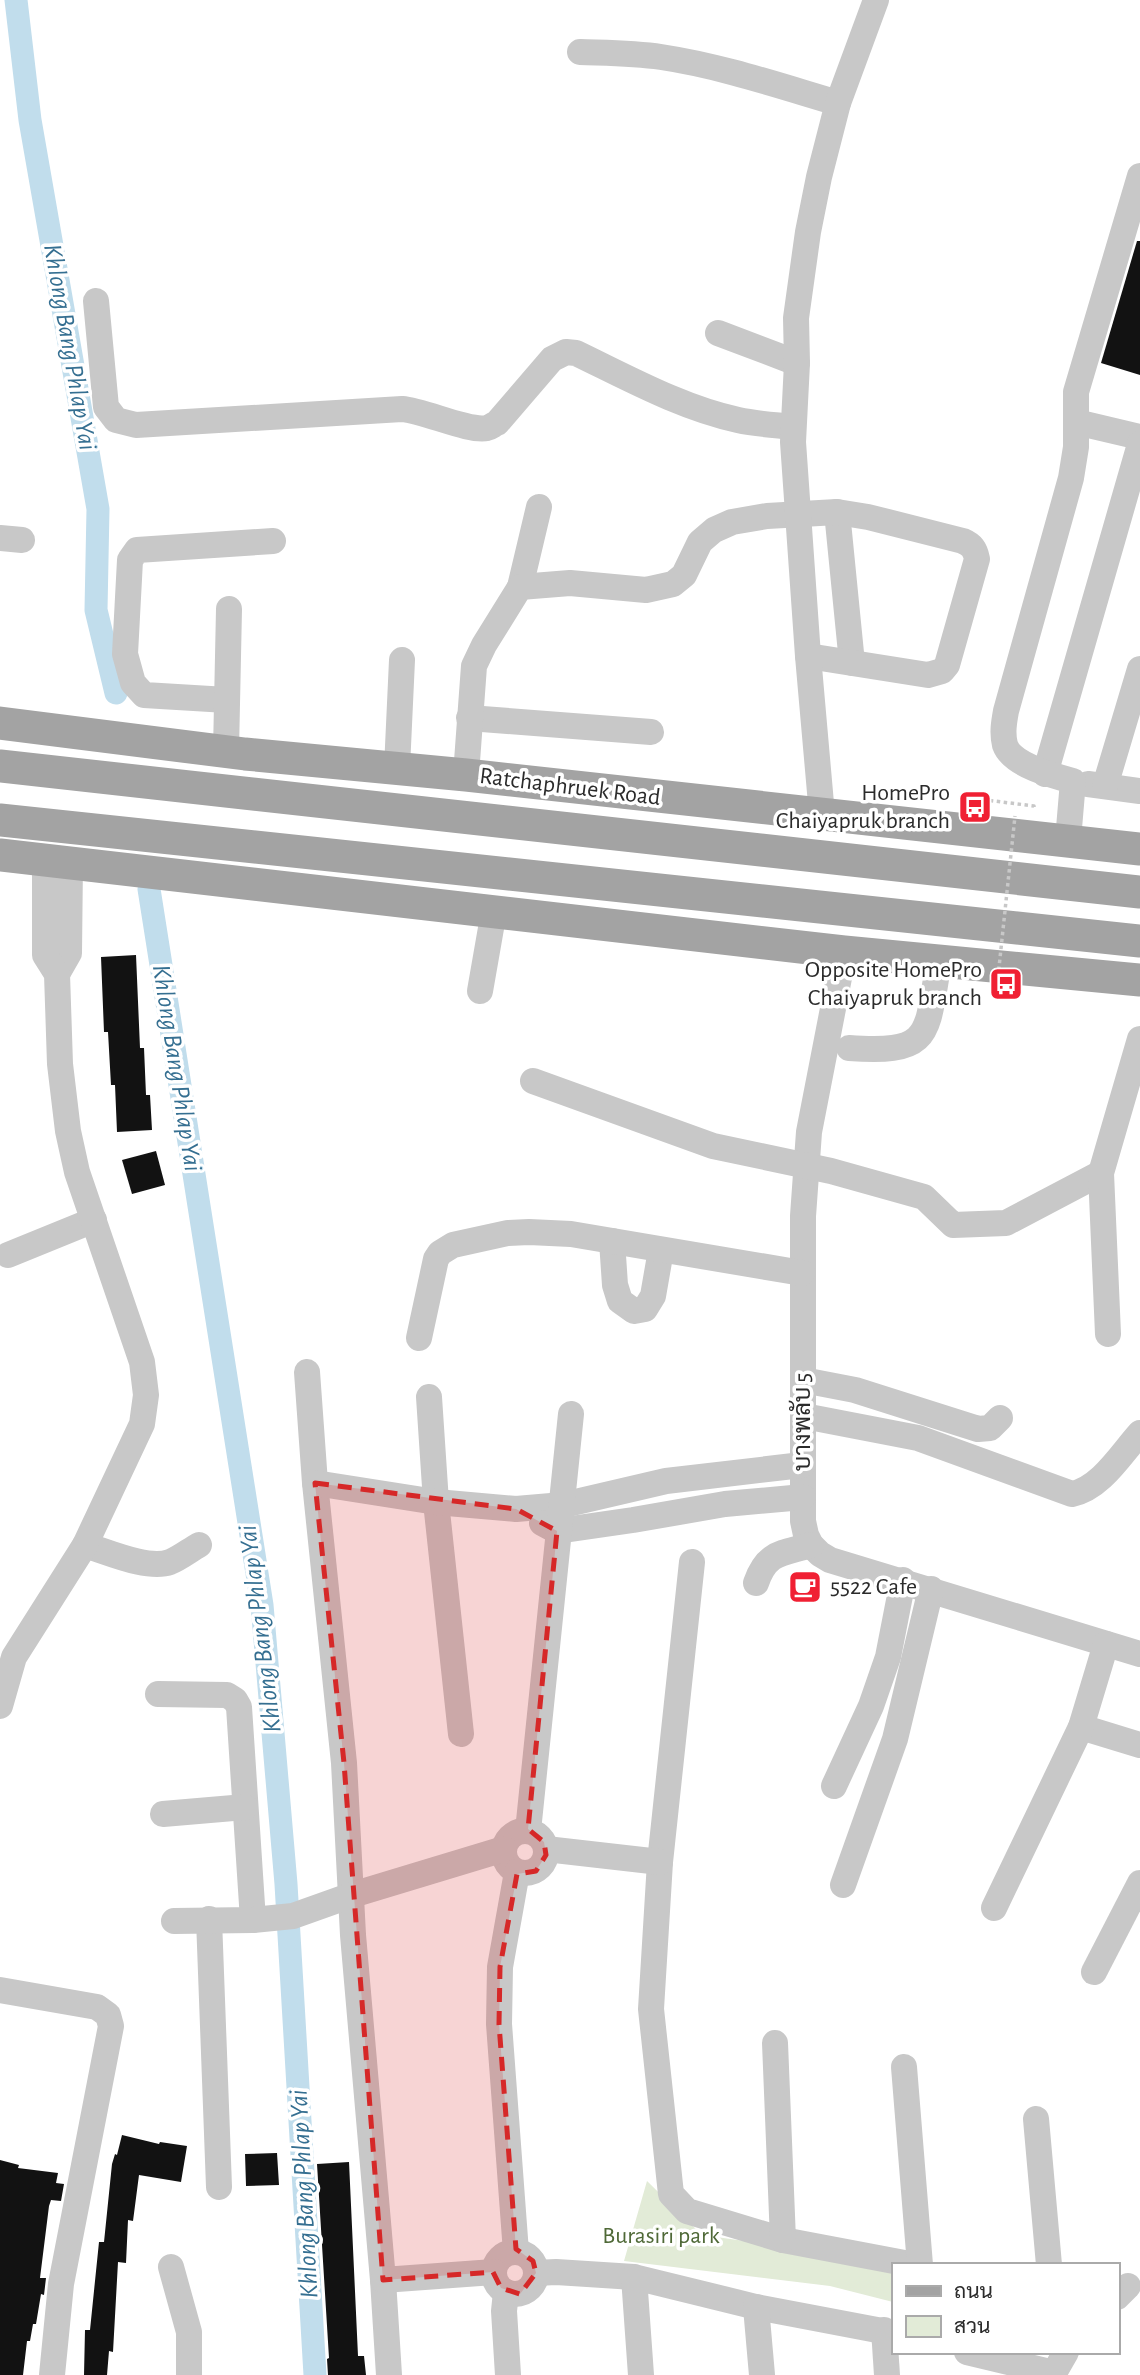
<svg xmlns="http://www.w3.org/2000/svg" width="1140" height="2375" viewBox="0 0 1140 2375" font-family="'Alegreya Sans',Sarabun,sans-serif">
<rect width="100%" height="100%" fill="#fff"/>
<polygon fill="#e2ebd7" points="647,2181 702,2235 912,2265 893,2265 893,2302 830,2286 624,2261"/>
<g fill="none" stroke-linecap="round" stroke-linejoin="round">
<g stroke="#c1ddec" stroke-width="23">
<polyline points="16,0 30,120 98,509 96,610 116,693"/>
<polyline points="149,889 262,1605 286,1884 315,2375"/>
</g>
</g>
<g fill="#121212">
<polygon points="1137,241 1140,241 1140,375 1101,363"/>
<polygon points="136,955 140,1048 144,1048 146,1095 150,1095 152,1130 117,1132 115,1085 111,1085 108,1032 104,1032 101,957"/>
<polygon points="156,1151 165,1185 132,1194 122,1160"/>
<polygon points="122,2135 159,2144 160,2142 187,2146 181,2182 139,2175 133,2221 128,2220 126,2263 118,2262 113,2352 109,2351 107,2375 84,2375 85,2330 90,2330 99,2242 104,2242 112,2164 115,2154 117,2155"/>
<polygon points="277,2153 279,2185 246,2186 245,2154"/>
<polygon points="0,2160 19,2165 18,2168 58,2173 56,2183 64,2184 61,2201 51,2200 49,2206 40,2278 46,2278 44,2295 41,2294 36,2324 33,2324 30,2341 27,2341 23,2375 0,2375"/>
<polygon points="349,2162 358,2356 364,2356 366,2375 328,2375 327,2359 329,2358 317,2164"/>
</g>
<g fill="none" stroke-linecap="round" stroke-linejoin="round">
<polyline stroke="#c8c8c8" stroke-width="3.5" stroke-dasharray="3.5 3.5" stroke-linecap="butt" points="969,806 970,798 1034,806 1034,810"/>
<g stroke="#c8c8c8" stroke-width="26">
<path d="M580,52C607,53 634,53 661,57C721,66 780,86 838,103"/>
<path d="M96,301L106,407L116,420L136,425L402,409C425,411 469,432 487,428C491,427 494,424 497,423L552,359L566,352L576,353C628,378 682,408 738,420C756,424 775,425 793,427"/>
<polyline points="718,333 797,363"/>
<polyline points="1076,422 1140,437"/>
<polyline points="837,512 852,663"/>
<polyline points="0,538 22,540"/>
<polyline points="520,587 539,507"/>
<polyline points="227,700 144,695 133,683 125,654 130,560 137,550 273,541"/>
<polyline points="469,718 651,732"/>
<polyline points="226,751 229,609"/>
<polyline points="397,768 402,660"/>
<polyline points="1045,774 1140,444"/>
<path d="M466,775L474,666L484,645L520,587L570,583L646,590L673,584L684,575L700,542L714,530L732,522L767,516L837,512L868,517L963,541C972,545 975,549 977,559L947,665L942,671L928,675L808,656"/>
<polyline points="1088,784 1140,791"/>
<polyline points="1105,786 1140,669"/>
<polyline points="822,815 808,656 793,442 797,363 796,318 808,232 819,177 838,103 876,0"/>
<path d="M1068,840L1073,781C1054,776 1012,765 1005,745C1002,733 1004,722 1006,711L1071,478L1076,447V392L1140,176"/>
<polyline points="844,952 809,1132 803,1216 803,1521 806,1535 811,1545 820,1554 830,1560 1140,1654"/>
<polyline points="57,974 69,953 70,862"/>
<polyline points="480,991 494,911"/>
<path d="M849,1048C933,1054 926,1035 939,961"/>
<polyline points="533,1081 713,1146 831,1171 924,1197 953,1225 1006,1223 1101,1173"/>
<polyline points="612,1241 615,1285 620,1301 634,1311 645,1309 653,1296 661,1250"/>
<polyline points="8,1255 94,1220"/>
<polyline points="1108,1334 1101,1173 1140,1039"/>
<polyline points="419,1338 436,1259 440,1253 453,1245 508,1233 529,1232 571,1234 802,1273"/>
<polyline points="307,1372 315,1483 344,1763 353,1935 383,2280 389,2375"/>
<polyline points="803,1380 855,1390 978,1429 990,1428 1000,1418"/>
<polyline points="429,1397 436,1502 461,1734"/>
<path d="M804,1416L918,1438L1072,1494C1101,1488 1121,1454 1140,1433"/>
<polyline points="315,1483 436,1502 516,1509 563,1505 666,1481 802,1465"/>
<polyline points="542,1523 557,1531 633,1520 725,1504 803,1497"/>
<path d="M85,1545C108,1552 148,1570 170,1562C180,1558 190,1550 199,1545"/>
<polyline points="692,1562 660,1862 651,2009 671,2194 687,2211 783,2240 915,2265"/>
<path d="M756,1583C767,1551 782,1554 811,1545"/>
<polyline points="158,1694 227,1695 235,1700 239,1707 253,1920"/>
<polyline points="0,1706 14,1657 85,1545 142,1424 146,1395 142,1362 77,1172 68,1131 60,1064 57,974 45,955 45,860"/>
<polyline points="1081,1727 1140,1745"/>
<polyline points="834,1786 871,1706 888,1657 903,1580"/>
<polyline points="163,1814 245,1807"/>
<polyline points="528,1831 571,1414"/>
<circle cx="525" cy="1852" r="21"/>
<polyline points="546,1849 660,1862"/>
<polyline points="843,1885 895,1739 931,1589"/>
<polyline points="994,1908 1081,1727 1106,1644"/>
<polyline points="209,1919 219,2187"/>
<polyline points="174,1921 253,1920 293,1916 352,1895 504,1849"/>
<polyline points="1094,1972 1140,1883"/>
<polyline points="0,1990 97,2007 108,2015 111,2026 61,2284 52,2375"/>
<polyline points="775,2043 783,2240"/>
<polyline points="904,2067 920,2265"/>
<polyline points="1036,2119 1049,2265"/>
<polyline points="516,2252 499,2024 500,1967 517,1872"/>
<circle cx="515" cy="2273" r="21"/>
<polyline points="171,2267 189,2332 189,2375"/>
<polyline points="536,2273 556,2272 634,2277 756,2307 893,2333"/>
<polyline points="634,2277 641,2375"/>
<polyline points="383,2280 494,2272"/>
<polyline points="506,2292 504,2311 508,2375"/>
<polyline points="1117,2297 1128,2286"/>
<polyline points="756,2307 762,2375"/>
<polyline points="884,2330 887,2375"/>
<polyline points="967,2352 1054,2373 1066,2352"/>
</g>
<g stroke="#a3a3a3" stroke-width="33">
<polyline points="0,723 245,754 466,775 1140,849"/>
<polyline points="0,766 1140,892"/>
<polyline points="0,820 1140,941"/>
<polyline points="0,855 844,952 1140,980"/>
</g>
<polyline stroke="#c8c8c8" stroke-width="3.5" stroke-dasharray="3.5 3.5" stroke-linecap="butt" points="998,977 1015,816"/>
</g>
<path fill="#d62828" fill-opacity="0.2" stroke="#d62828" stroke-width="5" stroke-dasharray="14 9" stroke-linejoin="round" d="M315,1483L516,1509L557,1531L528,1829L544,1842L546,1855L536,1871L517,1874L500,1967L499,2024L516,2249L533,2261L536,2273L520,2294L501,2288L493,2272L383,2280L344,1763Z"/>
<defs>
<symbol id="bus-square" viewBox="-11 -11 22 22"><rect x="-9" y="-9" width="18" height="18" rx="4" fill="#f02033" stroke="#fff"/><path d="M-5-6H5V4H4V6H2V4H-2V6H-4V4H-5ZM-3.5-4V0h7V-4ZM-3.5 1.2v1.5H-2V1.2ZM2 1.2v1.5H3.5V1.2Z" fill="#fff"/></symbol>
<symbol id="cafe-square" viewBox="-11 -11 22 22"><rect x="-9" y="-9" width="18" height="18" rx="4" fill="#f02033" stroke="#fff"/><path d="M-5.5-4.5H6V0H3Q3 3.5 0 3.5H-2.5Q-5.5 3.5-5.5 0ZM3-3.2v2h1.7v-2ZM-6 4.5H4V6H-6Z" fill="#fff"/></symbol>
</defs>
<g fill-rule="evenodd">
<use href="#bus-square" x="956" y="788" width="38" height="38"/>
<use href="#bus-square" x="987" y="965" width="38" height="38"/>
<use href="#cafe-square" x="786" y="1568" width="38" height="38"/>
</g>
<g text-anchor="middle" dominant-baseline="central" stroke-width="7" stroke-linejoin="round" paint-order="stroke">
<g font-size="24" fill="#2b2b2b" stroke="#fff">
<text transform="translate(570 787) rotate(7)">Ratchaphruek Road</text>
<text transform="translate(803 1422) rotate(-90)">บางพลับ 5</text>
</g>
<g font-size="24" fill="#2b2b2b" stroke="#fff" text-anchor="end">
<text x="950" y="793">HomePro<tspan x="950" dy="28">Chaiyapruk branch</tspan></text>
<text x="982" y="970">Opposite HomePro<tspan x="982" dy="28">Chaiyapruk branch</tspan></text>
<text x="830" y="1587" text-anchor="start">5522 Cafe</text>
</g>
<g font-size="24" fill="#4f6937" stroke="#fff">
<text x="661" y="2236">Burasiri park</text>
</g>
<g font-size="26" font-style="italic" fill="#356f91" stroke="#fff">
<text transform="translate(70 347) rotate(80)">Khlong Bang Phlap Yai</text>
<text transform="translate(177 1068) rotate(81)">Khlong Bang Phlap Yai</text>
<text transform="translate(260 1629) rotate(-97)">Khlong Bang Phlap Yai</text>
<text transform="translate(304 2194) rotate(-93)">Khlong Bang Phlap Yai</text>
</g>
</g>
<rect x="892" y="2263" width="228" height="91" fill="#ffffff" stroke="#aaaaaa" stroke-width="2"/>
<rect x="906" y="2286" width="35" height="10" fill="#a3a3a3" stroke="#aaaaaa" stroke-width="2"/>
<text x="954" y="2298" font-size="21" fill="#2b2b2b">ถนน</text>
<rect x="906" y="2316" width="35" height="21" fill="#e2ebd7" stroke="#aaaaaa" stroke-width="2"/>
<text x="954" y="2333" font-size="21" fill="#2b2b2b">สวน</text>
</svg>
